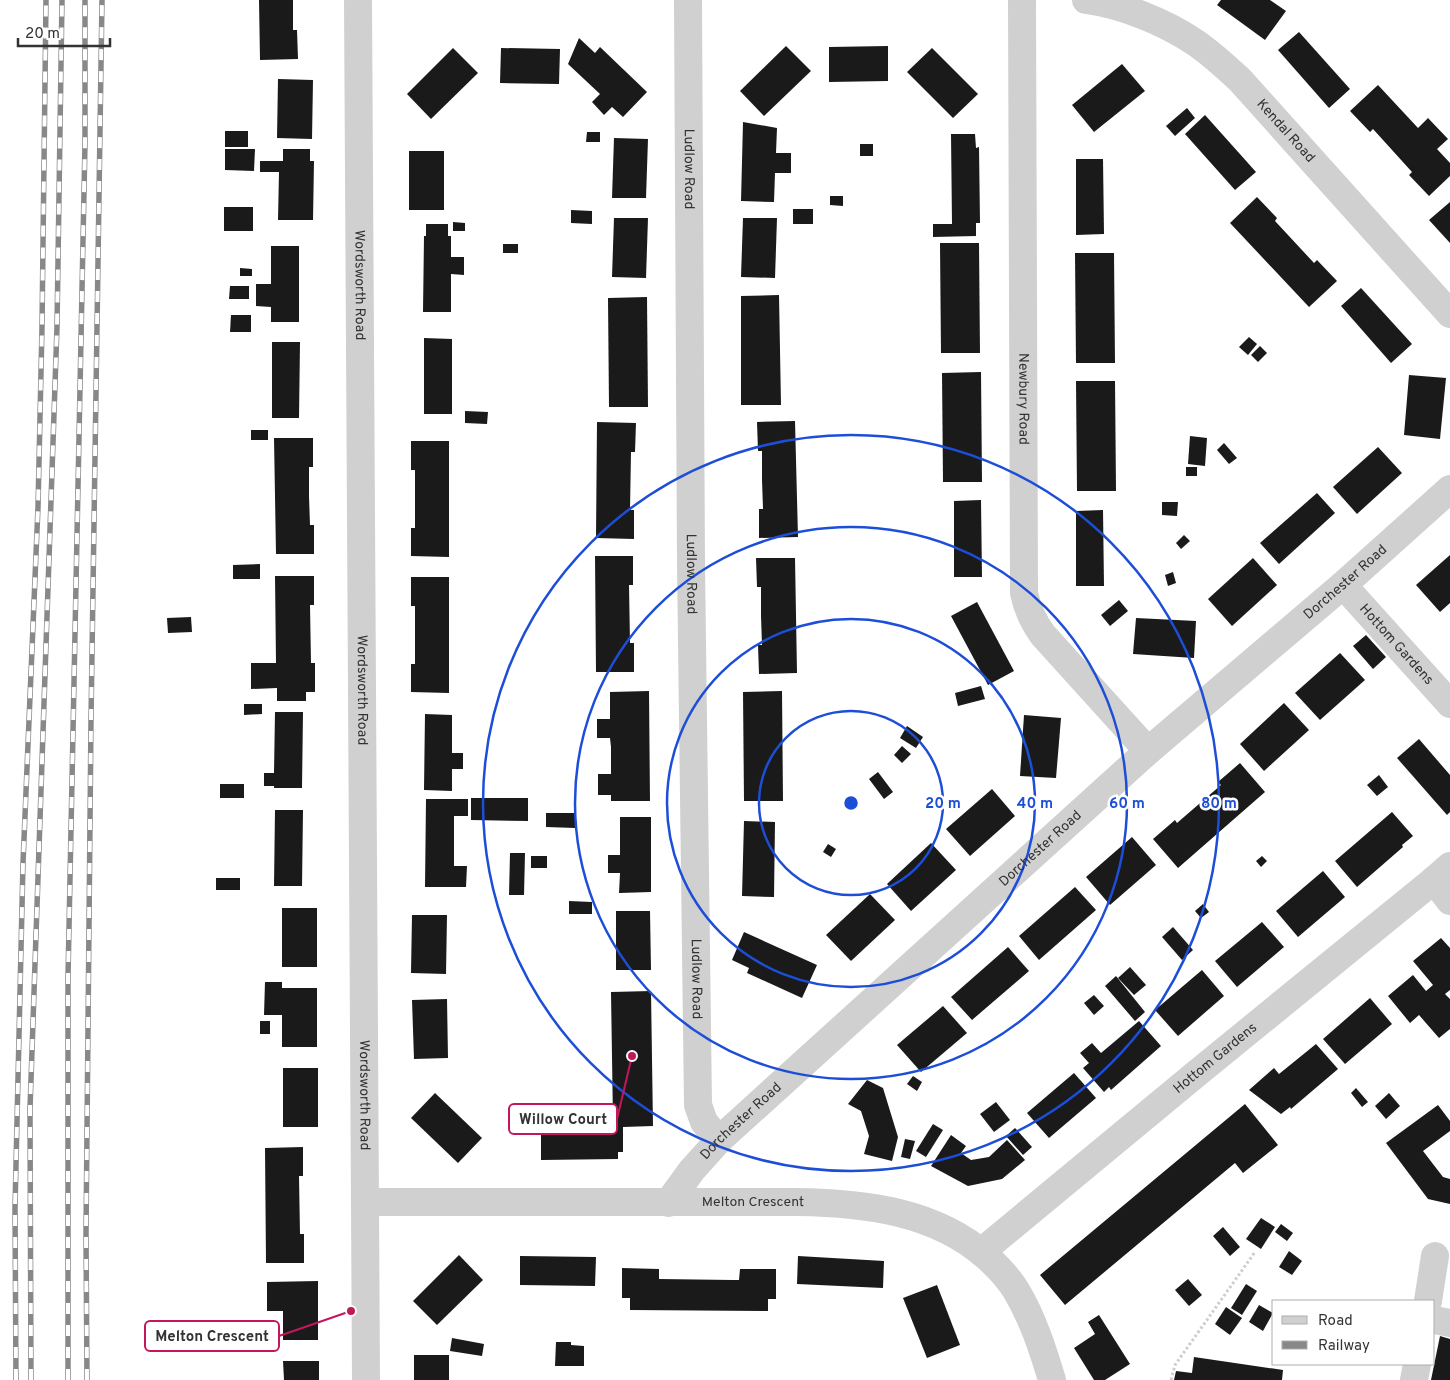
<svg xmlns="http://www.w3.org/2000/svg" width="1450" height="1380" viewBox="0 0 1450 1380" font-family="Overpass,sans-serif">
<rect width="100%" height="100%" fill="#fff"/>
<g fill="#1a1a1a">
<polygon points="259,0 293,0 293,30 297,30 298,59 260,60"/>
<polygon points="1221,0 1270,0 1286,11 1265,40 1217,5"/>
<polygon points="1299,32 1350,89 1329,108 1278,50"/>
<polygon points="579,38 595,53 600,47 647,92 623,117 612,107 604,115 592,102 600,94 568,64"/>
<polygon points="786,46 811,71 764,116 740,91"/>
<polygon points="888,46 888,81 829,82 829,47"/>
<polygon points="453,48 478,73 431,119 407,94"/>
<polygon points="501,48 560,49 559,84 500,83"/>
<polygon points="932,48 978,94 953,118 907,72"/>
<polygon points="1122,64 1145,91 1094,132 1072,105"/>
<polygon points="278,79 313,80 312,139 277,138"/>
<polygon points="1378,85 1418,128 1428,118 1448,139 1437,149 1450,163 1450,176 1429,196 1409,175 1412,172 1373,129 1370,132 1350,111"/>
<polygon points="1187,108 1195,118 1175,136 1166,126"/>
<polygon points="1205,115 1256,172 1235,190 1185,134"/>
<polygon points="743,122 777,128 776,153 791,153 791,173 775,173 774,202 741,201"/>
<rect x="225" y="131" width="23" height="16"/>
<polygon points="587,132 600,132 600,142 586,142"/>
<polygon points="951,134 975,134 976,148 979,147 980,223 976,223 976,236 933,237 933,224 952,224"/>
<polygon points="614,138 648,139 646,198 612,198"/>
<rect x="860" y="144" width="13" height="12"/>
<polygon points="225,149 255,149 254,171 225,170"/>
<polygon points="283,149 310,149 310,161 314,161 313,220 278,220 279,172 260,172 260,161 283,161"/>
<rect x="409" y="151" width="35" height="59"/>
<polygon points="1076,159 1103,159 1104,234 1076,235"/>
<polygon points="830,196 843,196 843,206 830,205"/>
<polygon points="1257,197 1277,218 1275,221 1314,263 1317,260 1337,281 1309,307 1230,223"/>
<polygon points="1450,202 1450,243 1429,220"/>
<rect x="224" y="207" width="29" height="24"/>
<rect x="793" y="209" width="20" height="15"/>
<polygon points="571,210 592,211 592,224 571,223"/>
<polygon points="614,218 648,218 646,278 612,277"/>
<polygon points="743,218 777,218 775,278 741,277"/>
<polygon points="453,222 465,223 465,231 453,231"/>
<polygon points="426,224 448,224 448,236 451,236 451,257 464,257 464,275 451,274 451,312 423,312 424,236 426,236"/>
<polygon points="940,243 979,243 980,353 941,353"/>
<rect x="503" y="244" width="15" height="9"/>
<polygon points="271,246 299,246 299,322 271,322 271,307 256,306 256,284 271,284"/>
<polygon points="1075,253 1114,253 1115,363 1076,363"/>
<polygon points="240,268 252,269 252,276 240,276"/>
<polygon points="230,286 249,286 249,299 229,299"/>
<polygon points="1361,288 1412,344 1391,363 1341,306"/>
<polygon points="779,295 781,405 741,405 741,296"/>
<polygon points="647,297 648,407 609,407 608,298"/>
<polygon points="231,315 251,315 251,332 230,332"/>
<polygon points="1249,337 1257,344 1248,355 1239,347"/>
<polygon points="424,338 452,339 452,414 424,414"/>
<polygon points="272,342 300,342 299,418 272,418"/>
<polygon points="1260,346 1267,353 1258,362 1251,355"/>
<polygon points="981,372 982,482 943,482 942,373"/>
<polygon points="1409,375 1446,378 1440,439 1404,435"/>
<polygon points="1076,381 1115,381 1116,491 1077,491"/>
<polygon points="465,411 488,412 487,424 465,423"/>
<polygon points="795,421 798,537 759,538 759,509 763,509 762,480 762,451 758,451 757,422"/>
<polygon points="597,422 636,423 635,452 631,452 630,510 634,510 634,539 596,538"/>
<rect x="251" y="430" width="17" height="10"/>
<polygon points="1190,436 1207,438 1205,466 1188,464"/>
<polygon points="274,438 313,438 313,467 309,467 309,496 310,525 314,525 314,554 276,554"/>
<polygon points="411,441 449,441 449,557 411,556 411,528 415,528 415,470 411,470"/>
<polygon points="1224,443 1237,458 1229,464 1217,450"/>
<polygon points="1378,447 1402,473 1357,514 1333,487"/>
<rect x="1186" y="467" width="11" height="9"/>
<polygon points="1317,493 1335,513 1279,564 1260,543"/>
<polygon points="981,500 982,577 954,577 954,501"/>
<polygon points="1162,502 1178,502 1177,516 1162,515"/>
<polygon points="1103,510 1104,586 1076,586 1076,511"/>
<polygon points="1184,535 1190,541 1181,549 1176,543"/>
<polygon points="1450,555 1450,603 1440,612 1416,585"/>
<polygon points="595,556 633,556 633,585 629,585 630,643 634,643 634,672 596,672"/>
<polygon points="756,558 795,558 797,673 759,674 758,645 762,645 761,616 761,587 757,587"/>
<polygon points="1253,558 1277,585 1232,626 1208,599"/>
<polygon points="260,564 260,579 233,579 233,565"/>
<polygon points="1173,572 1176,583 1168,586 1165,575"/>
<polygon points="275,576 314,576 314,605 310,605 311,663 315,663 315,692 306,692 306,701 277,701 277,688 251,689 251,663 276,663"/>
<polygon points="411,577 449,577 449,693 411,692 411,664 415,664 415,606 411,606"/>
<polygon points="1119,600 1128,611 1110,626 1101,615"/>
<polygon points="977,602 1014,671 988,685 951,616"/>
<polygon points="191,617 192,632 168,633 167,618"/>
<polygon points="1136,618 1196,621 1194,658 1133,654"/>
<polygon points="1366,635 1386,657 1373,669 1353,646"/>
<polygon points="1340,653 1365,680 1320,720 1295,693"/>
<polygon points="981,686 985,699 958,706 955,693"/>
<polygon points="649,691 650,801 611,801 611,795 598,795 598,774 611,774 611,747 610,738 597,738 597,719 610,719 610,692"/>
<polygon points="782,691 783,801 744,801 743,692"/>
<polygon points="1284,703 1309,730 1264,771 1240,744"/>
<polygon points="244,704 262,704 262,714 244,715"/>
<polygon points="275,712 303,712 302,788 274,788 274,786 264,786 264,773 274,773"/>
<polygon points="425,714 452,715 452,753 463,753 463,769 452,769 452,791 424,790"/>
<polygon points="1024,715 1061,718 1056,778 1020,776"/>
<polygon points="907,726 923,737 916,748 900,738"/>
<polygon points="1419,739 1450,775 1450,812 1447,815 1397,758"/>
<polygon points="902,746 911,754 902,763 894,755"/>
<polygon points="1240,763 1265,792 1178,868 1153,839 1175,820 1177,823 1221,785 1218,782"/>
<polygon points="878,772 893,792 884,799 869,779"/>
<polygon points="1379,775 1388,787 1377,796 1367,785"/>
<rect x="220" y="784" width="24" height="14"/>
<polygon points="992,789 1015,816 970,856 946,829"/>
<polygon points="471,798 528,798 528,821 471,820"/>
<polygon points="426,799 468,799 468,816 454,816 454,866 467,866 466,887 425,887"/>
<polygon points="275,810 303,810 302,886 274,886"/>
<polygon points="1392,812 1413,836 1402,845 1403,847 1357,887 1335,861"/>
<polygon points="546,813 575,813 575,828 546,827"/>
<polygon points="620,817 651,817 651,892 619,893 620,873 608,873 608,855 620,855"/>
<polygon points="744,821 775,822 774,897 742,896"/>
<polygon points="1132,837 1156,865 1110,905 1086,877"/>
<polygon points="931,843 956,870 911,911 887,884"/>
<polygon points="828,844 836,849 831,857 823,852"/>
<polygon points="510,853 525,853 524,895 509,895"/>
<rect x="531" y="856" width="16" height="12"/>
<polygon points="1262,856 1267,861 1261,867 1256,861"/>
<polygon points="1323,871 1345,897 1298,937 1276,911"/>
<rect x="216" y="878" width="24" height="12"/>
<polygon points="1075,887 1096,910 1039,960 1019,936"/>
<polygon points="870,894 895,920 851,961 826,935"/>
<polygon points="569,901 592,902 592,914 569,914"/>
<polygon points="1203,904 1209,912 1201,918 1195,911"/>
<rect x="282" y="908" width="35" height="59"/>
<polygon points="616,911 650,911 651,970 616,970"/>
<polygon points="412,915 447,915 446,974 411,973"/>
<polygon points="1262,922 1284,947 1237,987 1215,961"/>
<polygon points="1173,927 1193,950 1182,960 1162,937"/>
<polygon points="744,932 817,965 802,998 747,973 749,968 732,960"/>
<polygon points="1441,938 1450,948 1450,990 1445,994 1450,999 1450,1029 1439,1038 1419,1015 1410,1023 1388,996 1413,975 1426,991 1433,985 1413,961"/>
<polygon points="1008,947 1029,971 972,1020 951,997"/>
<polygon points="1130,967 1146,985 1134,995 1118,978"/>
<polygon points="1202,970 1224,996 1178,1036 1155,1010"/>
<polygon points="1116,976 1145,1012 1135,1021 1105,986"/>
<polygon points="265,982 282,982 282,988 317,988 317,1047 282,1047 282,1015 264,1015"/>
<polygon points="651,991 653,1126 623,1127 623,1152 618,1152 618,1159 541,1160 541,1123 613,1121 611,992"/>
<polygon points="1094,995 1104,1006 1094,1015 1084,1003"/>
<polygon points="1370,998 1392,1024 1345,1064 1323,1039"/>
<polygon points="447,999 448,1058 414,1059 412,1000"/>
<polygon points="943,1006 967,1033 921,1072 897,1045"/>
<rect x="260" y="1021" width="10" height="13"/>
<polygon points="1139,1021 1161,1046 1111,1090 1109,1087 1104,1092 1083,1068 1089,1063 1080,1053 1092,1043 1101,1053"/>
<polygon points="1316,1044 1338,1069 1291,1109 1290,1107 1281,1114 1249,1090 1274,1068 1279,1074"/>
<rect x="283" y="1068" width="35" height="59"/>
<polygon points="1074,1073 1096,1098 1049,1138 1027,1113"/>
<polygon points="913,1076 922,1082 917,1091 907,1084"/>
<polygon points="867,1080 883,1088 898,1137 892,1161 864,1154 869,1136 861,1111 848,1104"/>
<polygon points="1356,1088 1368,1102 1362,1107 1351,1093"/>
<polygon points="435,1093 482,1138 458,1163 411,1118"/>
<polygon points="1389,1093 1400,1106 1386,1119 1375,1106"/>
<polygon points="996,1102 1010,1120 994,1132 980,1114"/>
<polygon points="1245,1104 1278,1145 1243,1173 1235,1163 1065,1305 1040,1275"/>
<polygon points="1438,1105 1450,1121 1450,1131 1423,1151 1443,1177 1450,1179 1450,1204 1428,1199 1386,1143"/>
<polygon points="933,1124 943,1130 926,1157 916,1151"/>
<polygon points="1015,1128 1032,1147 1023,1155 1006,1136"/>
<polygon points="951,1135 966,1146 961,1153 971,1160 989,1157 1007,1140 1025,1160 1002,1179 968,1186 931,1166"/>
<polygon points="905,1139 915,1141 910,1159 901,1157"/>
<polygon points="303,1147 303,1176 299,1176 300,1234 304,1234 304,1263 266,1263 265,1148"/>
<polygon points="1261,1218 1275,1227 1261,1249 1246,1239"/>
<polygon points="1281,1224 1293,1233 1287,1241 1275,1232"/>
<polygon points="1223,1227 1240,1247 1230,1256 1213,1236"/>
<polygon points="1289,1251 1302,1261 1292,1275 1279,1267"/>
<polygon points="459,1255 483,1280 437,1325 413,1301"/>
<polygon points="520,1256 596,1257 595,1286 520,1285"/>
<polygon points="798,1256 884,1261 883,1288 797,1284"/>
<polygon points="622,1268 659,1269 659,1279 733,1280 739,1280 740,1269 776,1269 776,1299 768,1299 768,1311 630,1310 630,1298 622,1298"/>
<polygon points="1188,1279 1202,1295 1189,1306 1175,1290"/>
<polygon points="318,1281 318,1340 283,1340 283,1311 267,1311 267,1282"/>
<polygon points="1246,1284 1257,1291 1242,1315 1231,1308"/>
<polygon points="937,1285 960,1345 927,1358 903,1298"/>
<polygon points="1259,1305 1273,1313 1263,1331 1249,1322"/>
<polygon points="1226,1307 1242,1318 1230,1335 1215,1324"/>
<polygon points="1099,1315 1130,1364 1105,1380 1094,1380 1074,1348 1095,1334 1088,1322"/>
<polygon points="1440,1336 1450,1339 1450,1380 1431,1380"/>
<polygon points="452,1338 484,1344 482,1356 450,1351"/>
<polygon points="556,1342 571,1342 571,1345 584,1346 584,1366 555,1366"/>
<rect x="414" y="1355" width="35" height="25"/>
<polygon points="1194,1357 1283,1370 1282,1380 1174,1380 1176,1371 1192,1373"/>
<polygon points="283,1361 319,1361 319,1380 284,1380"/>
</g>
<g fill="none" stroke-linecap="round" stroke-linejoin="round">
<polyline stroke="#cdcdcd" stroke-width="3" stroke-dasharray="2.5 2.5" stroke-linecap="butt" points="1171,1380 1175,1365 1255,1252"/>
<g stroke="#d0d0d0" stroke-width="28">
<path id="s1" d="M358,0L366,1380"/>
<path id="s2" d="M688,0L691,564L698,1105L704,1122L719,1140"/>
<path id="s3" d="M1022,0L1024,593C1027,609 1033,621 1043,635L1148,751"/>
<path id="s4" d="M1086,0C1123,5 1165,22 1196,43C1212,54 1226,67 1240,80L1450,314"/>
<path id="s5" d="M1343,585L1450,704"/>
<polyline points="1434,880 1450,901"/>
<path id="s6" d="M365,1202H797C864,1203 935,1211 987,1257C998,1267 1009,1278 1017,1292C1033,1319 1043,1350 1052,1380"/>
<path id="s7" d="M668,1203L692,1170L719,1140L1148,751L1343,585L1450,489"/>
<path id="s8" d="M981,1252L1196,1074L1434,880L1450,866"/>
<polyline points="1428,1301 1435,1256"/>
<polyline points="1434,1320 1450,1323"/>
<polyline points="1414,1380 1417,1364"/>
</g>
<defs>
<g id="rail">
<polyline points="16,1380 15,1208 23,863 38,507 42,327 46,0"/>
<polyline points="31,1380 30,1109 57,327 62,0"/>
<polyline points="68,1380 68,977 85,143 85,0"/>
<polyline points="87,1380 86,1234 91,720 102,0"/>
</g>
</defs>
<use href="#rail" stroke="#888" stroke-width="5.5"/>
<use href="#rail" stroke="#fff" stroke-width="4" stroke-dasharray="11" stroke-linecap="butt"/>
</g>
<g fill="none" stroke="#1d4ed8" stroke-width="2.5">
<circle cx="851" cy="803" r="92"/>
<circle cx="851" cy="803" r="184"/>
<circle cx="851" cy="803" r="276"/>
<circle cx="851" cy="803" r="368"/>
</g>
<g text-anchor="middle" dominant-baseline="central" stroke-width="5" stroke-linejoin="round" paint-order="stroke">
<g font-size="14" fill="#333" stroke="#fff">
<text stroke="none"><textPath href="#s4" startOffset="245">Kendal Road</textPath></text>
<text stroke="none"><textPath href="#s2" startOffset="169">Ludlow Road</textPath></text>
<text stroke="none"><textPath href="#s1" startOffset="285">Wordsworth Road</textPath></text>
<text stroke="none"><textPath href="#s3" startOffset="399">Newbury Road</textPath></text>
<text stroke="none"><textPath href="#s2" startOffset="574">Ludlow Road</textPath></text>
<text stroke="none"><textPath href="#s7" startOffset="920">Dorchester Road</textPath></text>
<text stroke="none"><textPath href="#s5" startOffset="80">Hottom Gardens</textPath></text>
<text stroke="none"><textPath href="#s1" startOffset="690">Wordsworth Road</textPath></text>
<text stroke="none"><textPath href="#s7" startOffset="515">Dorchester Road</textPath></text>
<text stroke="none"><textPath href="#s2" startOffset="979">Ludlow Road</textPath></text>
<text stroke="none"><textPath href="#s8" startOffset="304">Hottom Gardens</textPath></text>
<text stroke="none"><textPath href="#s1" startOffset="1095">Wordsworth Road</textPath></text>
<text stroke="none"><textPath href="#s7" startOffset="110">Dorchester Road</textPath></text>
<text stroke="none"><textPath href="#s6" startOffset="388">Melton Crescent</textPath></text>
</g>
</g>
<circle cx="851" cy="803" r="8" fill="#1d4ed8" stroke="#fff" stroke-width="2.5"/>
<g font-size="15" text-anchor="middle" font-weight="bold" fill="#1d4ed8" stroke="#fff" stroke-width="5" stroke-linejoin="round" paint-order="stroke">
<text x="943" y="808">20 m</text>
<text x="1035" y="808">40 m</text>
<text x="1127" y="808">60 m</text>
<text x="1219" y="808">80 m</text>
</g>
<path fill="none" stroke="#c2185b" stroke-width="2" d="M632 1056L617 1119M351 1311L279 1336"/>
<g fill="#c2185b" stroke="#fff" stroke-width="2">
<circle cx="632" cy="1056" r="5"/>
<circle cx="351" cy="1311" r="5"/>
</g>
<g fill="#fff" stroke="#c2185b" stroke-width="2">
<rect x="509" y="1104" width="108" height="30" rx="5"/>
<rect x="145" y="1321" width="134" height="30" rx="5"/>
</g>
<g font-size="15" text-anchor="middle" font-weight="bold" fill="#333">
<text x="563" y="1124">Willow Court</text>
<text x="212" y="1341">Melton Crescent</text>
</g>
<rect x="1272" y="1300" width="162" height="65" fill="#ffffff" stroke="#adadad"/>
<rect x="1282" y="1316" width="25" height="8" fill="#d0d0d0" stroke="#adadad"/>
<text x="1318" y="1325" font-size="15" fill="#333333">Road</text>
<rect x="1282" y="1341" width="25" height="8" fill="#888888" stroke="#adadad"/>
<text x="1318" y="1350" font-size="15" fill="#333333">Railway</text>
<path d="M18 38v8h92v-8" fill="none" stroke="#333333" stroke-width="2.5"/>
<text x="25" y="38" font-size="15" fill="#333333" stroke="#ffffff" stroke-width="4" paint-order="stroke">20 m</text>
</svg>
